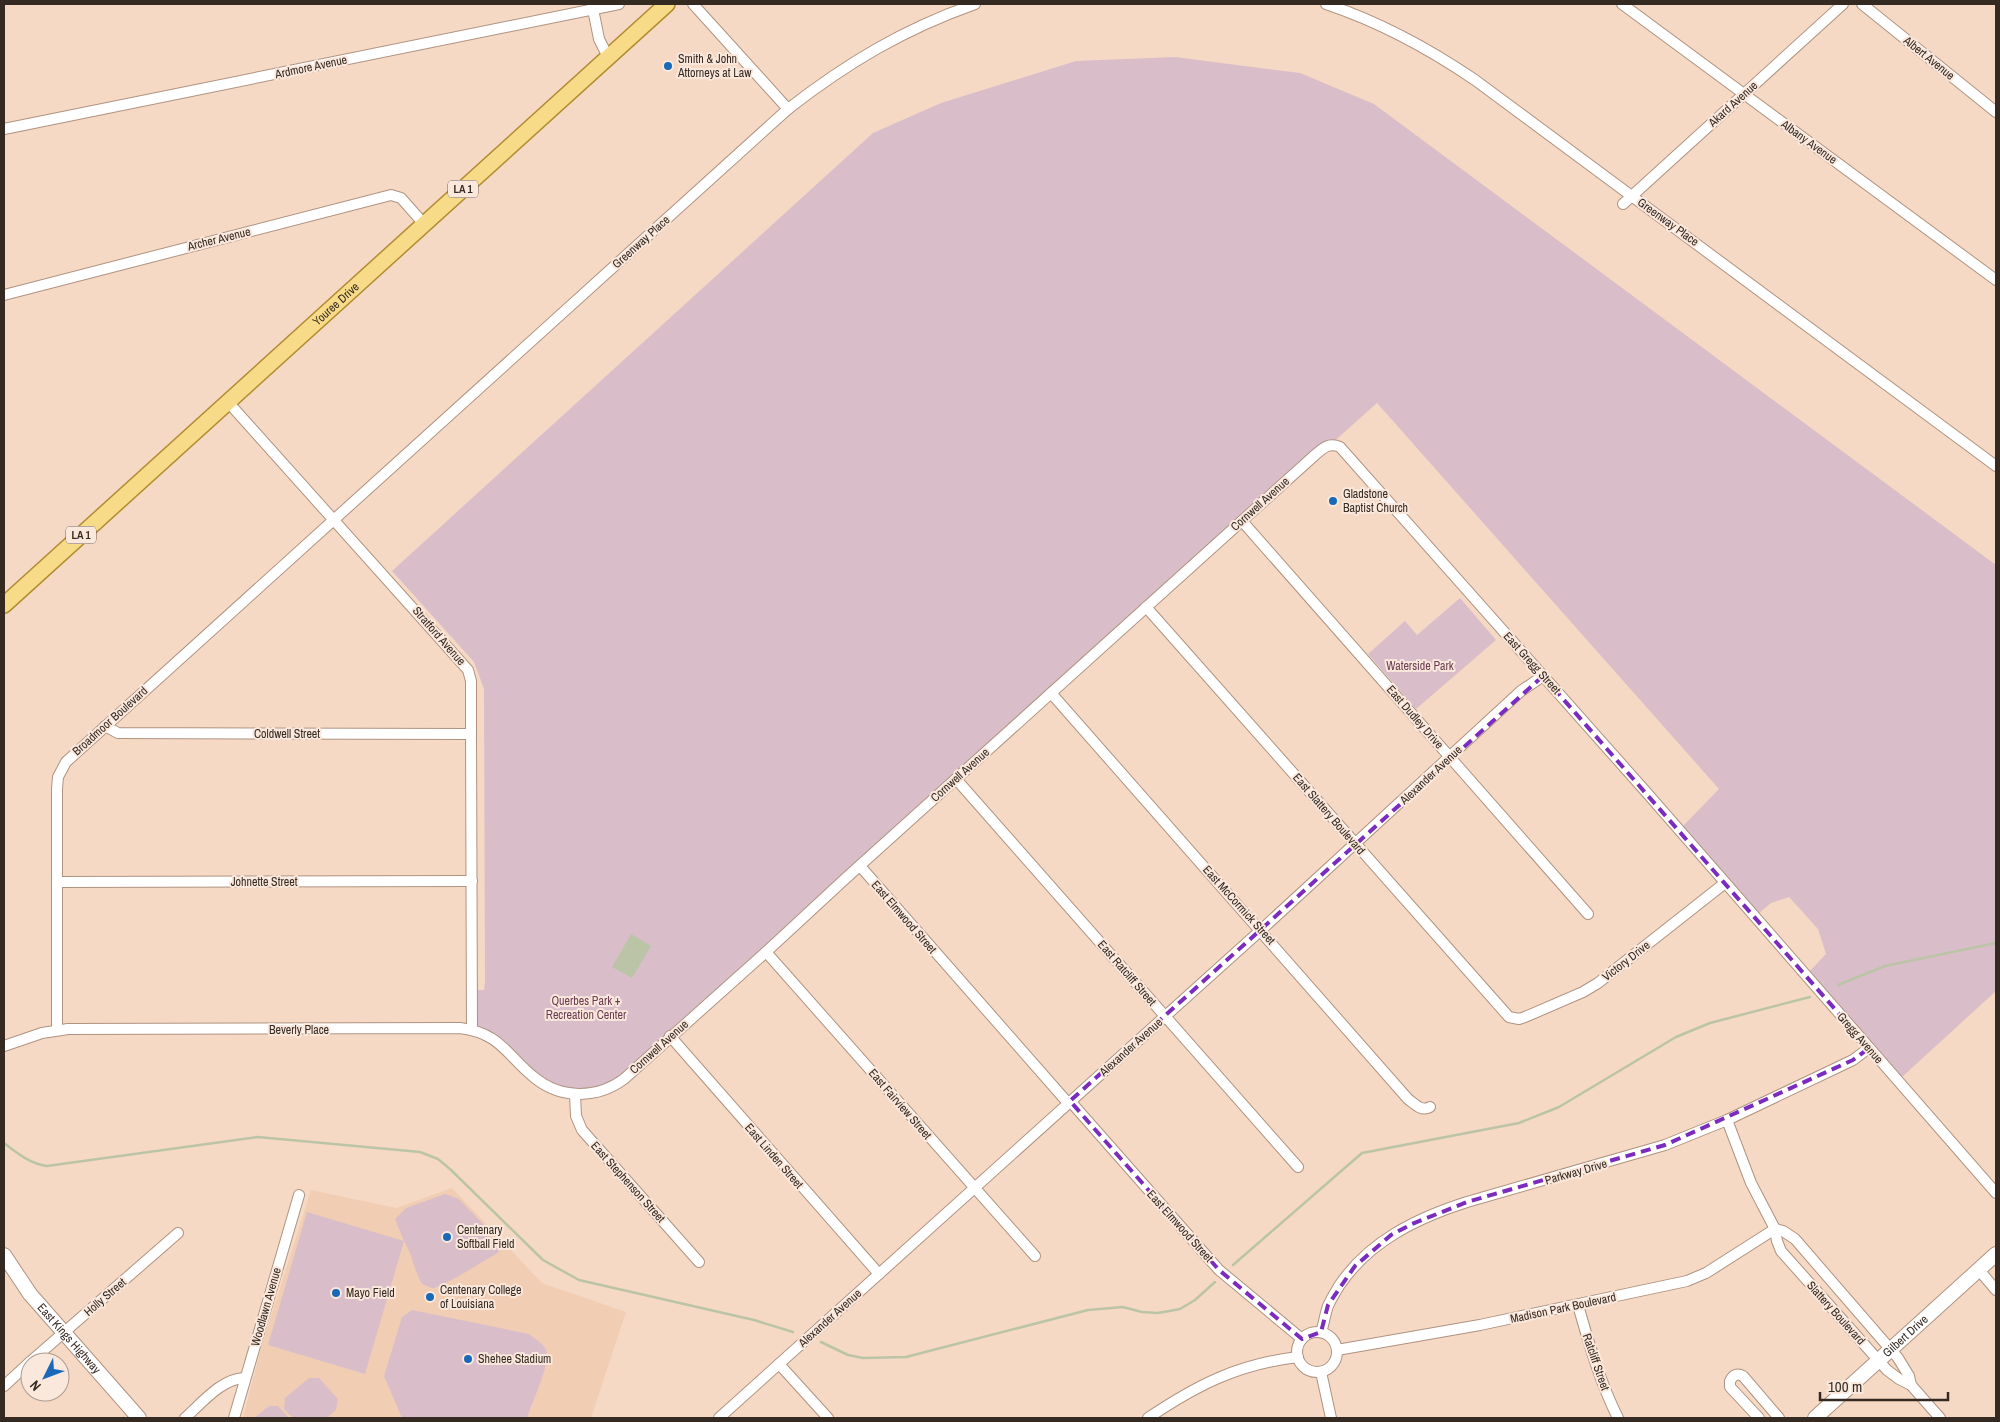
<svg xmlns="http://www.w3.org/2000/svg" width="2000" height="1422" viewBox="0 0 2000 1422" font-family="'Archivo Narrow',sans-serif">
<rect width="100%" height="100%" fill="#f6d9c4"/>
<polygon fill="#f1cdb4" points="452,1188 542,1283 626,1312 591,1418 243,1418 261,1348 311,1190 396,1208"/>
<g fill="#d9beca">
<polygon points="1175,57 1300,73 1374,104 1996,565 1996,991 1902,1077 1809,972 1826,954 1818,929 1789,897 1771,903 1758,914 1682,827 1719,789 1377,403 904,826 605,1089 563,1092 472,1030 473,990 484,990 485,982 484,689 474,662 392,571 873,133 941,103 1076,61"/>
<polygon points="1460,598 1496,640 1416,709 1368,654 1405,621 1417,635"/>
<path d="M445,1194L459,1199L482,1223L499,1252C489,1258 441,1288 433,1288C430,1288 425,1285 422,1284C414,1270 412,1254 404,1241L365,1374L268,1345L307,1212L404,1241L395,1219L406,1208Z"/>
<path d="M412,1310L529,1334C535,1339 543,1343 546,1350C551,1364 531,1404 527,1418H402L384,1376L402,1317Z"/>
<polygon points="309,1378 319,1378 338,1399 336,1410 327,1418 293,1418 284,1409 285,1398"/>
<polygon points="269,1406 278,1406 289,1418 254,1418"/>
</g>
<polygon fill="#bbc4a7" points="631,934 651,946 632,978 612,967"/>
<g fill="none" stroke-linecap="round" stroke-linejoin="round">
<g stroke="#bbc4a7" stroke-width="2.5">
<polyline points="1838,985 1885,966 1996,943"/>
<path d="M4,1143C17,1153 30,1164 47,1166L258,1137L420,1152L438,1159L450,1169L543,1260L579,1280L754,1320L793,1332"/>
<polyline points="1233,1265 1362,1153 1519,1123 1559,1107 1676,1037 1710,1023 1810,997"/>
<polyline points="821,1342 848,1355 863,1358 906,1357 1088,1310 1123,1307 1142,1312 1158,1313 1180,1309 1195,1300 1215,1282"/>
</g>
<defs>
<g id="street">
<polyline points="592,4 599,39 608,57"/>
<polyline points="693,4 788,109"/>
<path d="M1326,4C1380,22 1428,48 1475,80L1996,466"/>
<polyline points="1622,4 1996,280"/>
<polyline points="1862,4 1996,112"/>
<polyline points="4,129 619,4"/>
<polyline points="1623,204 1843,4"/>
<polyline points="4,295 391,195 401,198 424,224"/>
<polyline points="228,402 468,670 471,681 471,734 472,1030"/>
<polyline points="1242,521 1588,914"/>
<polyline points="1146,607 1509,1017 1519,1019 1525,1017 1583,992 1598,983 1725,883"/>
<path d="M1051,693L1408,1099C1415,1104 1421,1112 1430,1107"/>
<polyline points="105,726 118,733 471,734"/>
<polyline points="956,779 1298,1167"/>
<polyline points="860,866 1068,1103"/>
<polyline points="57,882 472,881"/>
<polyline points="766,952 1035,1256"/>
<path d="M57,1030V789L58,777L66,762L788,109C847,63 904,29 975,4"/>
<polyline points="670,1036 879,1274"/>
<path d="M4,1046L42,1033L68,1029L460,1028C501,1033 507,1056 535,1078C561,1099 597,1099 624,1079L766,952L846,878L1315,455C1323,448 1329,442 1340,447L1647,793L1996,1193"/>
<polyline points="575,1094 576,1116 582,1130 699,1262"/>
<polyline points="1070,1101 1219,1270 1302,1339"/>
<polyline points="1727,1120 1751,1183 1775,1229 1777,1241 1781,1251 1887,1370 1899,1379 1911,1385 1940,1418"/>
<polyline points="1979,1270 1996,1290"/>
<path d="M1578,1305C1589,1344 1600,1382 1618,1418"/>
<path d="M1321,1332C1324,1324 1325,1314 1328,1306C1331,1299 1335,1293 1339,1286C1369,1241 1417,1218 1467,1202L1665,1145L1727,1120L1853,1060L1869,1048"/>
<circle cx="1317" cy="1352" r="20"/>
<polyline points="1337,1350 1480,1325 1687,1281 1706,1273 1775,1229 1783,1231 1795,1239 1898,1358 1909,1376 1911,1385"/>
<polyline points="30,1362 178,1233"/>
<polyline points="779,1364 828,1418"/>
<polyline points="1321,1372 1331,1418"/>
<polyline points="4,1386 30,1362"/>
<path d="M185,1418C202,1403 221,1379 244,1378"/>
<polyline points="234,1418 299,1195"/>
<polyline points="719,1418 1261,930 1521,691 1543,676"/>
<path d="M1148,1418C1197,1385 1238,1364 1298,1357"/>
<path d="M1759,1418L1730,1387V1381C1733,1375 1737,1373 1743,1376L1779,1418"/>
</g>
<g id="secondary">
<path id="s1" d="M4,1255L30,1294L139,1418"/>
<path id="s2" d="M1815,1418L1996,1254"/>
</g>
<g id="primary">
<path id="s3" d="M4,605L667,4"/>
</g>
</defs>
<use href="#street" stroke="#af9381" stroke-width="12"/>
<use href="#secondary" stroke="#af9381" stroke-width="16"/>
<use href="#primary" stroke="#b08d30" stroke-width="18"/>
<use href="#street" stroke="#fff" stroke-width="10"/>
<use href="#secondary" stroke="#fff" stroke-width="14"/>
<use href="#primary" stroke="#f7db88" stroke-width="15"/>
</g>
<path fill="none" stroke="#7b2cbf" stroke-width="4" stroke-dasharray="10 6" stroke-linejoin="round" d="M1543,676L1869,1048L1853,1060L1665,1145L1467,1202L1412,1224L1391,1235L1355,1266L1328,1305L1321,1332L1302,1339L1219,1270L1070,1101Z"/>
<g fill="#1969b8" stroke="#fbe8dc" stroke-width="2">
<circle cx="668" cy="66" r="5"/>
<circle cx="1333" cy="501" r="5"/>
<circle cx="447" cy="1237" r="5"/>
<circle cx="336" cy="1293" r="5"/>
<circle cx="430" cy="1297" r="5"/>
<circle cx="468" cy="1359" r="5"/>
</g>
<g text-anchor="middle" dominant-baseline="central" stroke-width="4" stroke-linejoin="round" paint-order="stroke">
<g fill="#fbe8dc" stroke="#70635a" stroke-width="1">
<rect x="448" y="180.5" width="30" height="17" rx="4"/>
<rect x="66" y="526.5" width="30" height="17" rx="4"/>
</g>
<g font-size="11" font-weight="bold" fill="#352a22">
<text x="463" y="189">LA 1</text>
<text x="81" y="535">LA 1</text>
</g>
<g font-size="12" fill="#352a22" stroke="#fbe8dc">
<text transform="translate(1929 58) rotate(39)">Albert Avenue</text>
<text transform="translate(311 67) rotate(-12)">Ardmore Avenue</text>
<text transform="translate(1733 104) rotate(-42)">Akard Avenue</text>
<text transform="translate(1809 142) rotate(36)">Albany Avenue</text>
<text transform="translate(1668 222) rotate(36)">Greenway Place</text>
<text transform="translate(219 239) rotate(-14)">Archer Avenue</text>
<text transform="translate(641 242) rotate(-42)">Greenway Place</text>
<text stroke="none"><textPath href="#s3" startOffset="448">Youree Drive</textPath></text>
<text transform="translate(1260 504) rotate(-42)">Cornwell Avenue</text>
<text transform="translate(439 636) rotate(49)">Stratford Avenue</text>
<text transform="translate(1532 663) rotate(48)">East Gregg Street</text>
<text transform="translate(1415 717) rotate(49)">East Dudley Drive</text>
<text transform="translate(110 721) rotate(-42)">Broadmoor Boulevard</text>
<text x="287" y="734">Coldwell Street</text>
<text transform="translate(960 775) rotate(-42)">Cornwell Avenue</text>
<text transform="translate(1431 775) rotate(-43)">Alexander Avenue</text>
<text transform="translate(1329 814) rotate(49)">East Slattery Boulevard</text>
<text x="264" y="882">Johnette Street</text>
<text transform="translate(1239 905) rotate(48)">East McCormick Street</text>
<text transform="translate(904 917) rotate(49)">East Elmwood Street</text>
<text transform="translate(1626 961) rotate(-38)">Victory Drive</text>
<text transform="translate(1127 973) rotate(49)">East Ratcliff Street</text>
<text x="299" y="1030">Beverly Place</text>
<text transform="translate(1860 1038) rotate(49)">Gregg Avenue</text>
<text transform="translate(659 1047) rotate(-42)">Cornwell Avenue</text>
<text transform="translate(1131 1047) rotate(-42)">Alexander Avenue</text>
<text transform="translate(900 1104) rotate(49)">East Fairview Street</text>
<text transform="translate(774 1156) rotate(49)">East Linden Street</text>
<text transform="translate(1576 1172) rotate(-16)">Parkway Drive</text>
<text transform="translate(628 1182) rotate(48)">East Stephenson Street</text>
<text transform="translate(1180 1226) rotate(48)">East Elmwood Street</text>
<text transform="translate(105 1297) rotate(-41)">Holly Street</text>
<text transform="translate(266 1307) rotate(-74)">Woodlawn Avenue</text>
<text transform="translate(1563 1308) rotate(-12)">Madison Park Boulevard</text>
<text transform="translate(1836 1313) rotate(48)">Slattery Boulevard</text>
<text transform="translate(830 1318) rotate(-42)">Alexander Avenue</text>
<text stroke="none"><textPath href="#s2" startOffset="122">Gilbert Drive</textPath></text>
<text stroke="none"><textPath href="#s1" startOffset="106">East Kings Highway</textPath></text>
<text transform="translate(1596 1362) rotate(71)">Ratcliff Street</text>
</g>
<g font-size="12" fill="#352a22" stroke="#fbe8dc" text-anchor="start">
<text x="678" y="59">Smith &amp; John<tspan x="678" dy="14">Attorneys at Law</tspan></text>
<text x="1343" y="494">Gladstone<tspan x="1343" dy="14">Baptist Church</tspan></text>
<text x="457" y="1230">Centenary<tspan x="457" dy="14">Softball Field</tspan></text>
<text x="440" y="1290">Centenary College<tspan x="440" dy="14">of Louisiana</tspan></text>
<text x="346" y="1293">Mayo Field</text>
<text x="478" y="1359">Shehee Stadium</text>
</g>
<g font-size="12" fill="#6a3c51" stroke="#fbe8dc">
<text x="1420" y="666">Waterside Park</text>
<text x="586" y="1001">Querbes Park +<tspan x="586" dy="14">Recreation Center</tspan></text>
</g>
</g>
<rect width="2000" height="1422" fill="none" stroke="#352a22" stroke-width="10"/>
<g transform="translate(45 1377) rotate(228)"><circle r="24" fill="#fbe8dc" stroke="#ac9c92"/>
<path d="M0-4L9 19L0 12L-9 19Z" fill="#1969b8"/>
<text y="-8" font-size="14" font-weight="bold" text-anchor="middle" fill="#352a22">N</text>
</g>
<path d="M1820 1392v8h128v-8" fill="none" stroke="#352a22" stroke-width="2.5"/>
<text x="1828" y="1392" font-size="15" fill="#352a22" stroke="#fbe8dc" stroke-width="4" paint-order="stroke">100 m</text>
</svg>
